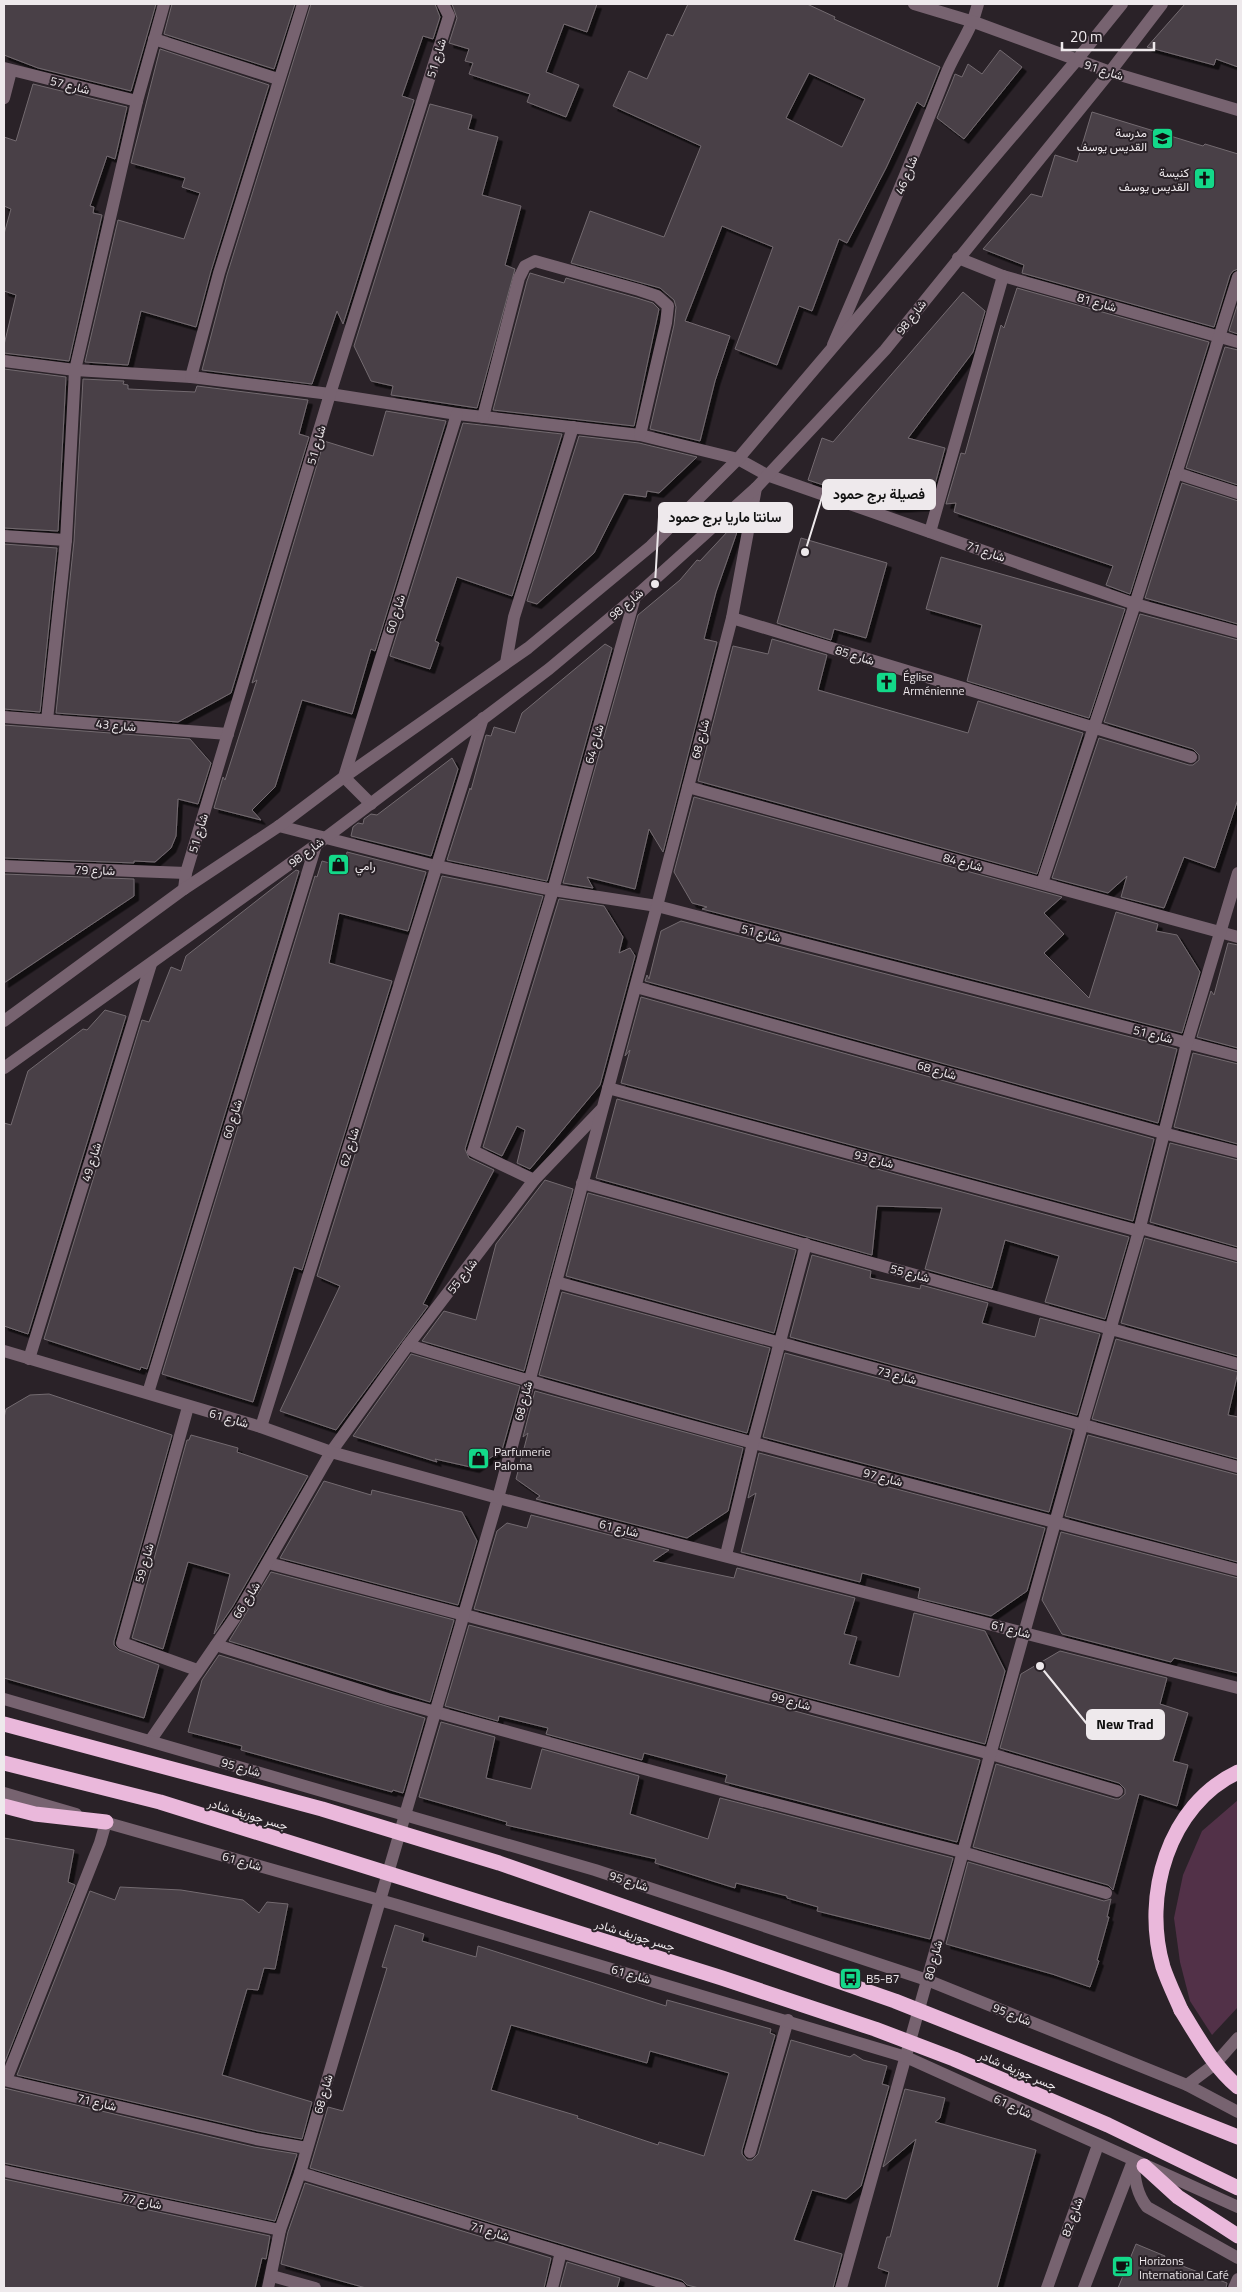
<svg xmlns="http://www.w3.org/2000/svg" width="1242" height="2292" viewBox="0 0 1242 2292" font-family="'Titillium Web',Vazirmatn,sans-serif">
<defs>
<filter id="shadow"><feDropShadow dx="4.5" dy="4.5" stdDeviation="0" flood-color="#0009"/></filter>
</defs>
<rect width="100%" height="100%" fill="#2a2228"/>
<polygon fill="#523148" points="1238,1800 1238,2007 1212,2035 1190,2001 1180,1962 1174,1918 1183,1875 1202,1831"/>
<g fill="#484046" stroke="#736a70" fill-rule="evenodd" filter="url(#shadow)">
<polygon points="4,4 156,4 131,91 38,68 4,55"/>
<polygon points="172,4 295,4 274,69 164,34"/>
<polygon points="311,4 435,4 440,17 433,39 423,36 402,96 414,100 343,324 337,311 312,384 202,370 227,275"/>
<polygon points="452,4 597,4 587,32 564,24 546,72 579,85 566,117 527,102 530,94 469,74 473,63 465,61 469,49 449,43 457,18"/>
<path d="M688,4H807L835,17L834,19L940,67L924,107L917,102L886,168L847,243L839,239L812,311L799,306L777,365L735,349L773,247L722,226L685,321L730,336L715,381L700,441L650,429L674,325L676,307L674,300L660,288L571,263L590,211L664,237L701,146L613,106L629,71L647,79L667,34L673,36ZM809,73L865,99L842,147L786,118Z"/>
<polygon points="1185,4 1238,4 1238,67 1216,59 1214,65 1147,47"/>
<polygon points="160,49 269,85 211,271 196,327 141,311 128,365 85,362 118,220 184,239 200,193 182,187 185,178 131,163"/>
<polygon points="1000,50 1022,67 964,139 937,118 952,82 955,74 962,77 968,64 982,74"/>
<polygon points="33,84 127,107 115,159 107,156 90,206 94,207 93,213 102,215 69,361 4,353 4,345 16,295 4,291 4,234 11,209 4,206 4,137 16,141"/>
<polygon points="430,104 472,115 468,129 498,137 482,195 521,206 505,265 515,269 477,408 391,395 393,386 371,381 354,346"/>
<polygon points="1092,112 1203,146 1205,144 1238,154 1238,269 1233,271 1230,275 1214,327 1022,273 1024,265 983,249 1031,194 1042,197 1055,155 1077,162"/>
<polygon points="530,273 564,283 566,278 637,298 653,303 659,309 634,426 493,410 527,281"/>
<polygon points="1017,288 1209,342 1130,594 1106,585 1113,566 954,512 956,503 946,504 961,453 965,454 1001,325 1004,328"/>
<polygon points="963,292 985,311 973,352 908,438 945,448 929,506 894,508 808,480 822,438 833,442"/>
<polygon points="1238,303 1238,334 1229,331"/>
<polygon points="1225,347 1238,350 1238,485 1186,468"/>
<polygon points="4,369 66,377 58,531 4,528"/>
<polygon points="83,379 124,381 123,384 128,385 128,389 195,392 197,386 308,400 299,434 309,437 231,693 178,722 56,713 74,541"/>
<polygon points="386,411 446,421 375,651 371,649 352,714 302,700 275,787 252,810 261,820 214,808 223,777 225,780 257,680 252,683 324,441 373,456"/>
<polygon points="463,423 562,434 512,596 457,577 435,641 439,643 430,669 390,656"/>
<polygon points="579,436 639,443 697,457 659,493 647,491 646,497 624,494 594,553 537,604 527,601"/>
<polygon points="1182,483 1238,501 1238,624 1145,598"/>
<polygon points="743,515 716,592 704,639 717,642 663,852 649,829 635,889 587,877 593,888 563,883 638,615 680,580 697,560 700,561"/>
<polygon points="801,538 887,563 866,638 834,629 831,640 777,623"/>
<polygon points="4,544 57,548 40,712 4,709"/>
<polygon points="941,557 1125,609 1089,718 967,681 982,625 926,609"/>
<polygon points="1140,614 1238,640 1238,799 1215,868 1184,857 1164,908 1121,897 1127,876 1108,893 1052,878 1099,738 1189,765 1193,765 1199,760 1199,755 1193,749 1104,722"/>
<polygon points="772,639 827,655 818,690 968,733 978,701 1083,733 1037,874 698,781 733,646 768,654"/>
<polygon points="605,644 612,648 547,881 447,860 470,788 471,790 486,735 491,736 494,727 515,733 522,713"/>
<polygon points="4,725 190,739 211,763 198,804 178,799 176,836 171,848 155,862 134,861 134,863 4,858"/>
<polygon points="452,758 458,769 431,856 351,836 353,827 358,823 363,824 364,819 371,814 377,815"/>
<polygon points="694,797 1062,897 1044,913 1064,934 1044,953 1089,998 1116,912 1158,924 1156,931 1177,935 1200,972 1182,1033 702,909 707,907 692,903 674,872"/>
<polygon points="347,852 426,872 408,931 339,913 329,963 392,981 302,1270 294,1267 253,1402 162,1374 315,876 317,877 322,861 344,867"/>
<polygon points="296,870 299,871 147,1369 141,1367 140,1370 44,1339 142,1020 149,1022 171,967 181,971 186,956"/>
<polygon points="4,874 134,879 134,896 4,983"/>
<polygon points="442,876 543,896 465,1149 469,1158 494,1170 423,1304 428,1306 336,1430 280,1411 340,1286 317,1276"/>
<polygon points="559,899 604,906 623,937 619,953 630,948 635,956 600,1085 530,1169 517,1163 525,1130 517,1126 502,1156 483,1147"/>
<polygon points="681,921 1177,1049 1158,1123 645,981 647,975 649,979 661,931"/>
<polygon points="1228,943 1238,945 1238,1048 1197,1037 1211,991 1214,995"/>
<polygon points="641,997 1154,1139 1133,1221 621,1083 630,1050 625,1056"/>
<polygon points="105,1010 126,1016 28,1334 4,1326 4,1123 11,1125 28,1071 83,1029 87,1030"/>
<polygon points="1193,1053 1238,1064 1238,1144 1174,1127"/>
<polygon points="617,1099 1129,1237 1105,1319 1045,1302 1059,1256 1005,1240 992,1288 925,1269 942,1208 877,1206 872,1255 596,1178"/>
<polygon points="1170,1143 1238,1160 1238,1247 1150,1222"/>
<polygon points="545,1180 573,1189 524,1371 422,1341 444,1311 476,1320 496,1244"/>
<polygon points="588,1193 796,1250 774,1333 566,1276"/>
<polygon points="1145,1238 1238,1263 1238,1356 1121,1323"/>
<polygon points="812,1255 871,1271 870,1278 920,1289 921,1285 988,1303 982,1323 1035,1337 1040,1318 1100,1334 1077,1415 790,1337"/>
<polygon points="562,1292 770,1348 747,1433 539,1375"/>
<polygon points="1116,1339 1238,1372 1228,1415 1238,1417 1238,1459 1092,1419"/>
<polygon points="785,1353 1072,1430 1049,1512 763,1437"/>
<polygon points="411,1354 520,1386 502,1450 475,1468 435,1459 437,1462 353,1436"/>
<polygon points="535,1391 743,1448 728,1511 687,1538 536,1499 540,1496 516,1479 528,1433 523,1437"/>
<polygon points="49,1394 172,1435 114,1641 114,1645 119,1650 159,1665 144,1718 4,1678 4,1418 6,1409 30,1395"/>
<polygon points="191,1435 238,1448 237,1452 308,1476 233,1606 214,1634 230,1574 188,1562 163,1649 132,1638 187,1440 189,1440"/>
<polygon points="1088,1435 1238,1475 1238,1562 1065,1516"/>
<polygon points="759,1453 1045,1528 1027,1591 991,1616 918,1598 920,1588 862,1573 860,1582 741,1552 756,1493 748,1498"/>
<polygon points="324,1481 371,1495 372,1490 462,1512 477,1541 458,1605 280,1558"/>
<polygon points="531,1515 669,1550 653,1561 734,1578 737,1568 855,1598 844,1634 857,1637 849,1664 899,1677 914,1613 985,1631 1005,1671 985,1744 474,1609 497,1531 507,1523 527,1528"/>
<polygon points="1061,1532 1238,1578 1238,1673 1174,1658 1171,1662 1062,1634 1042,1600"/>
<polygon points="271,1572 454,1620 430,1702 229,1641"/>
<polygon points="469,1625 980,1760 957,1842 725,1782 727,1775 644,1753 642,1760 546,1734 548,1728 499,1716 498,1721 445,1706"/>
<polygon points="1060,1651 1167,1678 1160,1704 1188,1713 1173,1761 1188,1765 1177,1806 1139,1794 1113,1890 1108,1885 973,1847 996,1764 1115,1799 1119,1799 1125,1794 1125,1789 1119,1783 1000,1748 1021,1674"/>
<polygon points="219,1655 425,1718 403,1793 393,1790 392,1792 241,1750 242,1746 188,1732 202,1680"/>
<polygon points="441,1722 495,1737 486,1778 531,1789 542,1749 639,1776 630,1814 708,1839 720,1798 953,1858 930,1939 817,1911 818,1907 787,1898 787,1896 736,1883 735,1888 655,1863 656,1859 506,1825 507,1822 419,1797"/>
<polygon points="4,1838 74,1850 68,1882 75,1885 4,2064"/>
<polygon points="968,1862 1104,1901 1111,1899 1107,1917 1109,1917 1097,1960 1099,1961 1090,1987 1052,1974 946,1944"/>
<polygon points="120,1887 181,1890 243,1900 259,1913 267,1902 288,1904 275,1969 264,1968 258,1990 247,1989 222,2075 312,2102 302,2139 258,2131 17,2075 90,1891 115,1900"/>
<path d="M395,1925L424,1934L422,1941L476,1957L478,1946L666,2006L667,2000L771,2029L770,2033L775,2035L742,2150V2154L747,2160H752L758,2154L791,2040L850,2057L854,2054L863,2060L887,2066L882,2084L889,2086L861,2186L846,2199L812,2190L794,2240L842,2254L833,2288H699L687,2285L682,2280L310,2168L328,2107L343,2111L387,1968L382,1967ZM511,2025L647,2063L650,2051L729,2073L704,2156L659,2142L658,2145L577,2118L578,2116L491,2090Z"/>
<polygon points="4,2088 254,2147 297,2154 275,2221 4,2163"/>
<polygon points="905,2089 945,2098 940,2118 935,2122 1036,2150 997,2288 885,2288 889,2272 878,2268 887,2237 890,2237 916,2139 883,2167"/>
<polygon points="4,2179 270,2236 266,2259 262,2258 255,2288 4,2288"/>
<polygon points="305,2183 551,2258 544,2288 366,2288 281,2264 288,2232"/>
<polygon points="1136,2244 1165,2256 1164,2259 1227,2283 1226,2288 1118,2288"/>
<polygon points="567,2262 620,2278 617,2288 560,2288"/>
</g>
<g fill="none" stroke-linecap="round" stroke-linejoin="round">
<g stroke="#776370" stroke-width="12">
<polyline points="750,2152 788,2020"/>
<polyline points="1234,2288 1238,2279"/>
</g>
<g stroke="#776370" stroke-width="12">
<polyline points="154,39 278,79"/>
<polyline points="4,68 137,101"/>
<polyline points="4,98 11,71"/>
<polyline points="958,258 1003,276 1238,342"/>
<path d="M833,345C871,257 909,169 944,79C954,52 971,33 978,4"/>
<polyline points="4,361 75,370 191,377 330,394 457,414 640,435 738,459 767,475 1135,604 1238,632"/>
<polyline points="191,377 219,273 303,4"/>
<polyline points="483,417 519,278 525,266 535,261 639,290 657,296 668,306 666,323 640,435"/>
<polyline points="1176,473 1238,493"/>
<polyline points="930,532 1003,276"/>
<polyline points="4,536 66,540"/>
<polyline points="732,618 1191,757"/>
<polyline points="506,663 514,617 573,427"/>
<polyline points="4,717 228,734"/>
<polyline points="47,720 66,540 75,370 137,101 164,4"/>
<polyline points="688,787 1238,937"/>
<polyline points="371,804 344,777 457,414"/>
<polyline points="279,826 436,866 553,890 657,906 1238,1056"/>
<polyline points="4,866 186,873"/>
<polyline points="1042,883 1135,604 1238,277"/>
<polyline points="184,889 186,873 330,394 449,16 443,4"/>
<polyline points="636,987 1163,1133 1238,1152"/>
<polyline points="608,1088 1139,1231"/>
<polyline points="534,1180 473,1151 553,890 635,597"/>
<polyline points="582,1183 1238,1364"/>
<polyline points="1140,1228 1238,1255"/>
<polyline points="556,1282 1238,1467"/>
<path d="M408,1345C683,1428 961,1497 1238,1570"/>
<polyline points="29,1359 151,964"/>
<polyline points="148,1393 316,845"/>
<polyline points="188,1407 122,1643 197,1670"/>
<polyline points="261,1427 483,718"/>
<polyline points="726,1555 753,1443 806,1244"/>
<polyline points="268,1563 991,1754 1117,1791"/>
<polyline points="216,1645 388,1699 736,1794 962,1852 1106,1893"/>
<polyline points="150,1741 240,1610 331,1452 408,1345 534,1180 601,1110"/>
<polyline points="4,2080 256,2139 307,2148"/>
<polyline points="6,2080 100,1843 106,1822"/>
<path d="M1133,2161C1135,2178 1136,2193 1147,2207L1238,2258"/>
<polyline points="4,2171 280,2230"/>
<polyline points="300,2173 680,2288"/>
<polyline points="272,2276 315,2288"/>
<polyline points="268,2288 280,2230 300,2173 498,1498 657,906 732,618 756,488"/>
<polyline points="552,2288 561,2252"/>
<polyline points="841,2288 1082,1426 1139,1231 1187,1043 1238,873"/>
</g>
<g stroke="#776370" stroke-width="12">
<polyline points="914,4 974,22 1110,72 1238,110"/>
<polyline points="4,1021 184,889 279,826 344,777 528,648 651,546 738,459 1076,61 1122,4"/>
<polyline points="4,1068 316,845 549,669 635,597 756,488 885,350 1110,72 1162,4"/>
<polyline points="4,1351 261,1427 331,1452 498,1498 1238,1688"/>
<polyline points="4,1699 595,1870 927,1980 1187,2085 1238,2112"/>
<polyline points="4,1793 76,1814"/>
<polyline points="97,1820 397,1905 906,2057 1238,2207"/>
<polyline points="1187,2085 1215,2064 1238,2038"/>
<polyline points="1047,2288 1098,2145"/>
<polyline points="1084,2288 1133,2161"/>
</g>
<g stroke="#eab8db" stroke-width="15">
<polyline points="4,1806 35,1814 106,1822"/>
<path d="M1181,2010C1175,1996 1168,1982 1163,1967C1142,1896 1168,1805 1238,1772"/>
<polyline points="1144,2166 1178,2197 1238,2236"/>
</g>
<g stroke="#eab8db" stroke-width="15">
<polyline points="4,1724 322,1809 499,1863 895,2001 1238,2137"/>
<polyline points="4,1763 160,1802 722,1978 875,2029 954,2059 1108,2125 1238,2188"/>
<path d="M1181,2010C1198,2037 1213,2066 1238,2087"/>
</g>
</g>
<defs>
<symbol id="university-square" viewBox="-11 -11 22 22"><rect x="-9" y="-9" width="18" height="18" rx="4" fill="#13d989" stroke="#2a2228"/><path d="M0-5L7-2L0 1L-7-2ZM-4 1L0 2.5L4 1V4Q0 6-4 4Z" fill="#111"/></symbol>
<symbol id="church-square" viewBox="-11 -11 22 22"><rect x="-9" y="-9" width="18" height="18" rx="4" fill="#13d989" stroke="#2a2228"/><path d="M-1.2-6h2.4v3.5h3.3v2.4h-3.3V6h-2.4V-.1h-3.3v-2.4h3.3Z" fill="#111"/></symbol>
<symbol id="shop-square" viewBox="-11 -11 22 22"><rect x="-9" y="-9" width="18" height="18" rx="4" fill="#13d989" stroke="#2a2228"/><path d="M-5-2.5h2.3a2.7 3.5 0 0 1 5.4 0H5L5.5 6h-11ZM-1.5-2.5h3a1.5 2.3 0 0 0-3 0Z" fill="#111"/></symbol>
<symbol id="bus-square" viewBox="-11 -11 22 22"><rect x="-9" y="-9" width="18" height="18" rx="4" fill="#13d989" stroke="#2a2228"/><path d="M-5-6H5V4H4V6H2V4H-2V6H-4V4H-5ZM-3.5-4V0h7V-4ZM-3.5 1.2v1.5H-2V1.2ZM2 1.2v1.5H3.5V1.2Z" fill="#111"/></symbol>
<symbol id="cafe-square" viewBox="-11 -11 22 22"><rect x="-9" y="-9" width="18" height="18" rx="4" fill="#13d989" stroke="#2a2228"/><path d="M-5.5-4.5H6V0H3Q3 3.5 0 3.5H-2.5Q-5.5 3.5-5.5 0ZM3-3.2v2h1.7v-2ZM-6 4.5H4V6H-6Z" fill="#111"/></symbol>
</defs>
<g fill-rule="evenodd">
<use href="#university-square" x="1150" y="126" width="25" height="25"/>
<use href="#church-square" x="1192" y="166" width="25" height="25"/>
<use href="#church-square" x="874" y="670" width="25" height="25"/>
<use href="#shop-square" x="326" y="852" width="25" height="25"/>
<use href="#shop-square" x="466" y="1446" width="25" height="25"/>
<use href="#bus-square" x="838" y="1966" width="25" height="25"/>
<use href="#cafe-square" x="1110" y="2254" width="25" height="25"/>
</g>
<g text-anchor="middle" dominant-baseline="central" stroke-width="4" stroke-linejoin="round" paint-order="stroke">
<g font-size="12" fill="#eee9ec" stroke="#2a2228">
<text transform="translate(436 58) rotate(-73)">شارع 51</text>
<text transform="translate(1104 70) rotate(18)">شارع 91</text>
<text transform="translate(70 85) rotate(14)">شارع 57</text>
<text transform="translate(906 175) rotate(-68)">شارع 46</text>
<text transform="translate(1097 302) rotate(16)">شارع 81</text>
<text transform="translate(911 317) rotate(-52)">شارع 98</text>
<text transform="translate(316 445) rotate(-74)">شارع 51</text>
<text transform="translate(986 551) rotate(19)">شارع 71</text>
<text transform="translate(626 604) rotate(-41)">شارع 98</text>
<text transform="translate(395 614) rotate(-73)">شارع 60</text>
<text transform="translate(855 655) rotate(17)">شارع 85</text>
<text transform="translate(116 725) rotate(5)">شارع 43</text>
<text transform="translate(700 739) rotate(-75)">شارع 68</text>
<text transform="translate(594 744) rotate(-74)">شارع 64</text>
<text transform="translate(198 833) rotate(-73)">شارع 51</text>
<text transform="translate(306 852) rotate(-37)">شارع 98</text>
<text transform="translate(963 862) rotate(15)">شارع 84</text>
<text transform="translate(95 870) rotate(2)">شارع 79</text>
<text transform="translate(761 933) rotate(14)">شارع 51</text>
<text transform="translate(1153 1034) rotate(14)">شارع 51</text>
<text transform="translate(937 1070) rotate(16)">شارع 68</text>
<text transform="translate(232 1119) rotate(-73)">شارع 60</text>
<text transform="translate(349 1147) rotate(-73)">شارع 62</text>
<text transform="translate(874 1159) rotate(15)">شارع 93</text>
<text transform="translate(91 1162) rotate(-73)">شارع 49</text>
<text transform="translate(910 1273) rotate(15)">شارع 55</text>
<text transform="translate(462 1276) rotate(-52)">شارع 55</text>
<text transform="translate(897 1375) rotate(15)">شارع 73</text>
<text transform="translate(523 1401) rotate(-75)">شارع 68</text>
<text transform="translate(229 1418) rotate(16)">شارع 61</text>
<text transform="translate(883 1477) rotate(15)">شارع 97</text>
<text transform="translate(619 1528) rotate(14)">شارع 61</text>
<text transform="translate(144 1563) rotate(-74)">شارع 59</text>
<text transform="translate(246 1600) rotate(-58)">شارع 66</text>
<text transform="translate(1011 1629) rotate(15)">شارع 61</text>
<text transform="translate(791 1701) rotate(15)">شارع 99</text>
<text transform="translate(241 1767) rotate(16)">شارع 95</text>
<text transform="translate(248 1814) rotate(17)">جسر جوزيف شادر</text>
<text transform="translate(242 1861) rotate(16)">شارع 61</text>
<text transform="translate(629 1881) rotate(18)">شارع 95</text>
<text transform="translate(635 1935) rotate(17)">جسر جوزيف شادر</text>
<text transform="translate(933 1960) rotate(-75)">شارع 80</text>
<text transform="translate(631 1974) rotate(16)">شارع 61</text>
<text transform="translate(1012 2014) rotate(22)">شارع 95</text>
<text transform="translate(1018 2070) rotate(23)">جسر جوزيف شادر</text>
<text transform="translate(323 2094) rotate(-74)">شارع 68</text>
<text transform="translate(97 2102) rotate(13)">شارع 71</text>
<text transform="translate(1013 2106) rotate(25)">شارع 61</text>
<text transform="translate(142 2201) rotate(12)">شارع 77</text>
<text transform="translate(1072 2217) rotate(-70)">شارع 82</text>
<text transform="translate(490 2231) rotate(17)">شارع 71</text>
</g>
<g font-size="12" fill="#eee9ec" stroke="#2a2228" text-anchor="start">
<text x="1147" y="132" text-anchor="end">مدرسة<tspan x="1147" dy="14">القديس يوسف</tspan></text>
<text x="1189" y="172" text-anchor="end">كنيسة<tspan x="1189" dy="14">القديس يوسف</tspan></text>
<text x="903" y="676">Église<tspan x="903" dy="14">Arménienne</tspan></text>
<text x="355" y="865">رامي</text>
<text x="494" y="1451">Parfumerie<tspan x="494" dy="14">Paloma</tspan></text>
<text x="866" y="1978">B5-B7</text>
<text x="1139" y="2260">Horizons<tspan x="1139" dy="14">International Café</tspan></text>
</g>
</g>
<path fill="none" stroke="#eee9ec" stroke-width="2" d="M805 552L823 494M655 584L659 517M1040 1666L1087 1724"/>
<g fill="#eee9ec" stroke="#2a2228" stroke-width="2">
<circle cx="805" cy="552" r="5"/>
<circle cx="655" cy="584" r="5"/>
<circle cx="1040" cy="1666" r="5"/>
</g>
<g fill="#eee9ec" stroke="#eee9ec" stroke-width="2">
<rect x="823" y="480" width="112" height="29" rx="5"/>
<rect x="659" y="503" width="133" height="29" rx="5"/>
<rect x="1087" y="1710" width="77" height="29" rx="5"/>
</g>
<g font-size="14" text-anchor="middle" font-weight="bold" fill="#111">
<text x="879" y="499">فصيلة برج حمود</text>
<text x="725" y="522">سانتا ماريا برج حمود</text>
<text x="1125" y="1729">New Trad</text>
</g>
<rect width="1242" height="2292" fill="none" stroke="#eee9ec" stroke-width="10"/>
<path d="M1062 42v8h92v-8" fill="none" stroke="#eee9ec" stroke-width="2.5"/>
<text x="1070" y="42" font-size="15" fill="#eee9ec" stroke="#2a2228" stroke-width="4" paint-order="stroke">20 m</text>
</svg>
